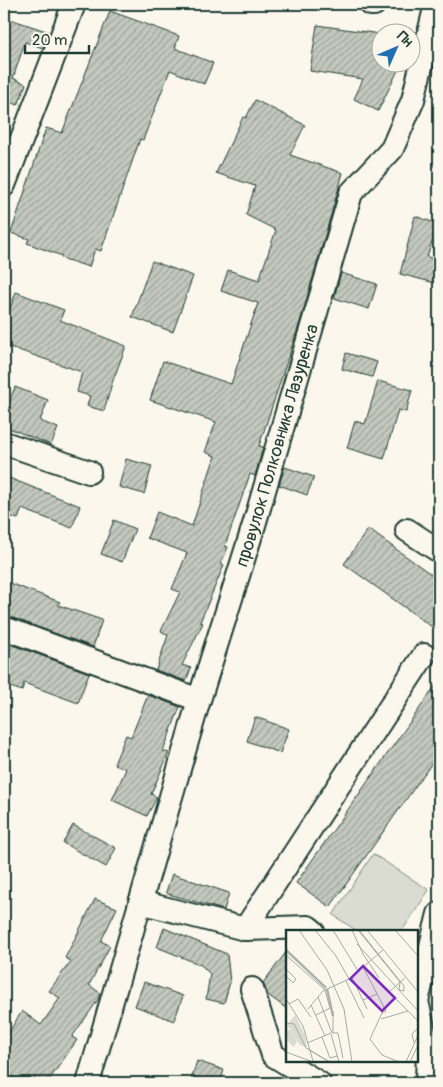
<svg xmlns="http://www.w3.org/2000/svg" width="443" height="1087" viewBox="0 0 443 1087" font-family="Pangolin,sans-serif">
<defs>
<pattern id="building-hatch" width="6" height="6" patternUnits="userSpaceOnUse" patternTransform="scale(1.25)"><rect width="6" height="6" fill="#c4c9be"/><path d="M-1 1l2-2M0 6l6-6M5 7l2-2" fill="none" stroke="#9fa49b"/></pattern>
</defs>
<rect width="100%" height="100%" fill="#fbf7ec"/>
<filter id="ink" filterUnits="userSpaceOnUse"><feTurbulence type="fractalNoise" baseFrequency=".02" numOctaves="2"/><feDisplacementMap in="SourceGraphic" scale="10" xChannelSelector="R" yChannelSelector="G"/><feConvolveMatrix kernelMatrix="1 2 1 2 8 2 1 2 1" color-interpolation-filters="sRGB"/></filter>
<g filter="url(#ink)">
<polygon fill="#dbdcd1" stroke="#7d8c82" points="373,854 429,890 402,931 357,931 333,915"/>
<g fill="url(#building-hatch)" stroke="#1f3d34">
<polygon points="110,11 179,36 175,48 213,63 204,84 170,70 143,140 140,139 101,251 95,249 89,267 61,258 62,256 27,243 29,239 11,233 46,128 62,133"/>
<polygon points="4,17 49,32 43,48 25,42 13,78 26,84 18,105 4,100"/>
<polygon points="317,25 380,34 380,62 402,62 378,111 354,99 363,79 310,71"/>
<polygon points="255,100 305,125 290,155 343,173 300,322 259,446 263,447 255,476 250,474 225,546 228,547 221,564 224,565 200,622 203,623 182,665 191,668 186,681 156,670 168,635 161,631 180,592 172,589 187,553 147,538 157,512 192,526 215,456 205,452 216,422 150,400 163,361 231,384 258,303 221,291 228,270 259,280 276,230 246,215 255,186 216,173 243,117 246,118"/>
<polygon points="415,216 438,224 427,257 439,260 439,284 400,274"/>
<polygon points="152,261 193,276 173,332 132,317"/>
<polygon points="341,273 377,284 369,309 334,298"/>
<polygon points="16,292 64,310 60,320 126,346 112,383 104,411 87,406 90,396 77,392 82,372 4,345 4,325"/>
<polygon points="346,353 377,362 372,377 342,369"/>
<polygon points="378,381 412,390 406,412 398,410 384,459 347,448 355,421 365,424"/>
<polygon points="15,387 48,400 40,421 58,428 51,445 4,426 4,415"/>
<polygon points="126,459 152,466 144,494 119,487"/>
<polygon points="285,467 314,477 307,495 279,485"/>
<polygon points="4,476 80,506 72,528 22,509 18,519 4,514"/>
<polygon points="114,520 135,529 122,562 101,554"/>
<polygon points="368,529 439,580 439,632 344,564"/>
<polygon points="4,581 60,602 58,605 102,620 93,647 4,615"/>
<polygon points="4,642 89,673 78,703 24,683 22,691 5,685 10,672 4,670"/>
<polygon points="439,681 439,753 330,907 296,883"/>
<polygon points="148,695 180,707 163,751 169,753 151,794 157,797 147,816 112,800 126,769 114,764 126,735 131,737"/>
<polygon points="255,717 289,729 280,753 247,741"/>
<polygon points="73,825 116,848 106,867 63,843"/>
<polygon points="172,874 229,893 224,910 168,894 166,892"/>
<polygon points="95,899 117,908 101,941 110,946 89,985 100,993 98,1000 72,1037 77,1040 47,1083 23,1083 4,1071 4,1040 22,1011 41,1025 60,998 49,991 71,961 65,958"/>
<polygon points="164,928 227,954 230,982 224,1003 206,999 210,974 201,965 157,947"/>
<polygon points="287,951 287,1009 268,995 263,983"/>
<polygon points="144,982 183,996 174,1021 135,1006"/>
<polygon points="197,1061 224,1070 220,1083 190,1083"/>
</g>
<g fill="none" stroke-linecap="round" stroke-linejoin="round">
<defs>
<g id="minor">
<polyline points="371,4 374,4"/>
<polyline points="4,185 74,4"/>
<polyline points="4,443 89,472"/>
<polyline points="407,530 439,551"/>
<polyline points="4,628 199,700"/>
<polyline points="140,902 245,929 308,927 313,931"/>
<polyline points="245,929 424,655"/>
<polyline points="252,989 273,1055 319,1083"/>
<path id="s1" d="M88,1083L199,700L254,525L351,193L392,149L413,100L436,4"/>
<polyline points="427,1083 428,1049 417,1001 439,914"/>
</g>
</defs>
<use href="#minor" stroke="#1f3d34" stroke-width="26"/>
<use href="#minor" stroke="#fbf7ec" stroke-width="22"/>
</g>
</g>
<g text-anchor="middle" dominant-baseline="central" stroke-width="4.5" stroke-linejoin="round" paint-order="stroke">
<g font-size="18" fill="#1f3d34" stroke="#fbf7ec">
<text stroke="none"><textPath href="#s1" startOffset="665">провулок Полковника Лазуренка</textPath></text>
</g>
</g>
<g transform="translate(286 930)">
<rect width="132" height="132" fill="#fbf7ec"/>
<path d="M9,85L19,105L21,118L13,114L5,98L0,96Z" fill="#dbdcd1"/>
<path d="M0,96H2L5,98L11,111L8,117L0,110V101L5,99Z" fill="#dbdcd1"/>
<path fill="none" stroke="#adb4aa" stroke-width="2.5" d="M0,20L40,58M41,59L47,86"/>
<path fill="none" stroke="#a3ada2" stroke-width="1" d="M13,0L41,40L58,79L66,132M29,0L50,26L63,49M47,0L72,41M66,0L77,24L93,48M72,0L114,52L113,60L118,61V56L73,0M81,0L133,63M109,0L133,27M71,14L133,82M0,25L39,60L44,78L30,85M77,37L100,81L96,83L84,109L96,125L113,132M0,39L10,49L7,53L0,46M66,47L81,79M119,48L103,62L133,92M60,51L78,88M32,67L46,103M0,69L17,96L27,131M77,70L91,64M3,74L12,69L25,87M25,75L39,106M22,79L37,61L63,49L97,20M95,89L122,81M0,93L8,94L20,118L44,132M47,103H52L57,128M47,103V81M45,104L53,132M36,107L44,128L51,126M21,113L45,103M128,113L126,104L133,97M22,119L43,132M0,122L27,132M120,132L133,103M124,132L133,113"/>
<path fill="#7b2cbf" fill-opacity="0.15" stroke="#7b2cbf" stroke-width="2.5" d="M77,36L109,68L96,81L64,49Z"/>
<rect width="132" height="132" fill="none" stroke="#1f3d34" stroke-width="2.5"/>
</g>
<rect width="443" height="1087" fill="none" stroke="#fbf7ec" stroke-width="20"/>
<rect x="10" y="10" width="423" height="1067" fill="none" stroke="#1f3d34" stroke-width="2" filter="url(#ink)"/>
<g transform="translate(396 48) rotate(45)"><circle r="24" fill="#fbf7ec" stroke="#a3ada2"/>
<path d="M0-4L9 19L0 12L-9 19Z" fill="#1f6fb2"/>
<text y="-8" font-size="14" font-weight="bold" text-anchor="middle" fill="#1f3d34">Пн</text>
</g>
<path d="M25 45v8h64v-8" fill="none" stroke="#1f3d34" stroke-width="2.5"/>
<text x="32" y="45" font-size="15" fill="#1f3d34" stroke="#fbf7ec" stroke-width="4" paint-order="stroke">20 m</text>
</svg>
